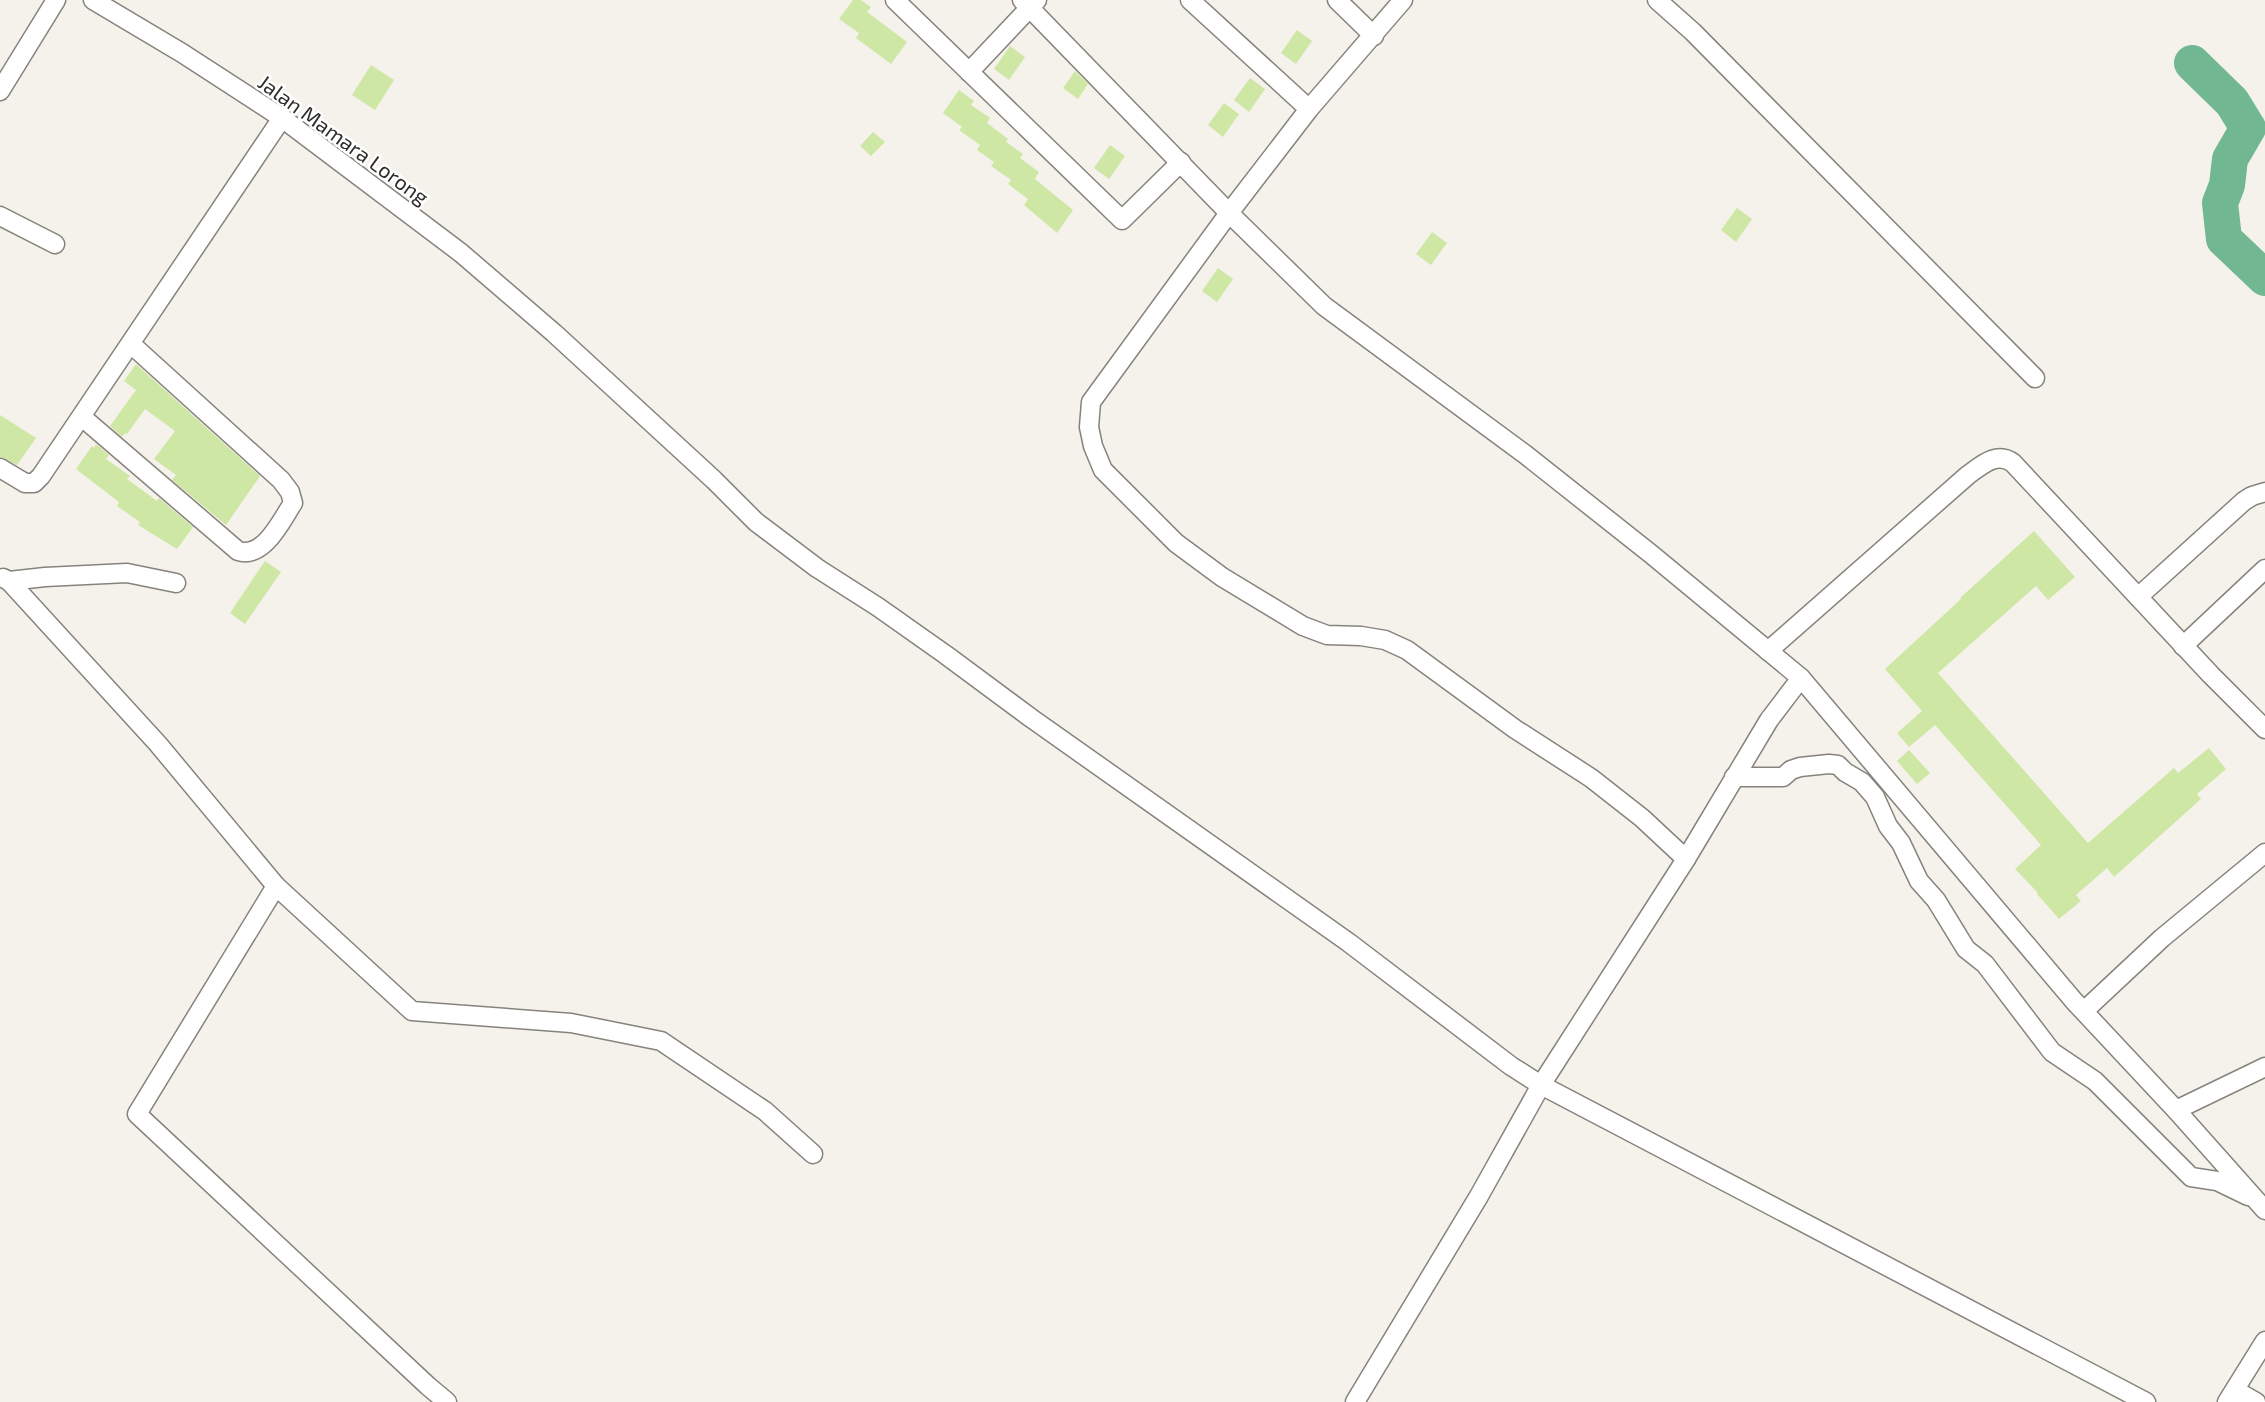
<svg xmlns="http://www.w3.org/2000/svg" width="2265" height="1402" viewBox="0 0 2265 1402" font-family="'Exo 2',sans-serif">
<rect width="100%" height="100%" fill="#f5f2eb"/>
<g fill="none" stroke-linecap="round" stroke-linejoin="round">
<polyline stroke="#71b791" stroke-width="36" points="2192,63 2232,102 2248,128 2230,159 2227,185 2220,203 2224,239 2265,278"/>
</g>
<g fill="#cee7a5">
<polygon points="853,0 861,0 871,7 867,12 907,42 891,64 856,38 859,33 839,19"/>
<polygon points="1297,30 1312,41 1296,64 1281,53"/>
<polygon points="1010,46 1025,57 1009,80 994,69"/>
<polygon points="371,65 394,80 375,110 352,95"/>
<polygon points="1075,71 1088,84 1078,99 1063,88"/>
<polygon points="1250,78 1265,89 1249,112 1234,100"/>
<polygon points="959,90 974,101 971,105 990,118 987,123 1008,139 1006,142 1023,154 1020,158 1039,172 1035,179 1073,210 1057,233 1024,205 1028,199 1008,184 1011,180 991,166 994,162 977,150 980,145 959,130 962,127 943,113"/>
<polygon points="1224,103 1239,114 1223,137 1208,125"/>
<polygon points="873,132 885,142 871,156 860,146"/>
<polygon points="1110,145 1125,156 1109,179 1094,168"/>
<polygon points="1737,208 1752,219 1736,242 1721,230"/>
<polygon points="1432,232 1447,243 1431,265 1416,254"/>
<polygon points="1218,268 1233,279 1217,302 1202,291"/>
<polygon points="136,364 260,476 226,525 172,480 176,475 154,459 175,431 145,409 127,434 125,433 122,437 110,426 136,390 124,381"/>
<polygon points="0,415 36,438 17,465 0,457"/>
<polygon points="96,444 109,455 106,459 130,476 127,479 157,501 159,498 193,527 177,549 138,525 140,522 117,506 119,502 76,469 92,446 94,448"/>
<polygon points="2034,531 2075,577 2048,600 2036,586 1938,673 2088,843 2174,768 2178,773 2209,748 2226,769 2197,794 2201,799 2114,877 2107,868 2076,895 2081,901 2059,919 2037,894 2038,893 2015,869 2041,845 1935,725 1909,747 1897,733 1922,711 1885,669 1961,599 1960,598"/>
<polygon points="265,561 281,572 245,624 230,613"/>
<polygon points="1909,750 1930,773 1917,784 1897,761"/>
</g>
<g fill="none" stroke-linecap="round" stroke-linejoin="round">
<defs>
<g id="street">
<polyline points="93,0 182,53 282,118 461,253 554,333 714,480 756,522 817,568 878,607 946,655 1031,718 1348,942 1511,1066 1541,1085 2146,1402"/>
<polyline points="895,0 1122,220 1181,162"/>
<polyline points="1022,0 1229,213 1324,306 1526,455 1651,554 1801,678"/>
<polyline points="1190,0 1309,109"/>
<polyline points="1337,0 1374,36"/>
<polyline points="1403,0 1309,109 1229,213 1091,402 1089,427 1093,446 1103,470 1176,543 1222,577 1303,626 1327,635 1361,636 1385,640 1407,650 1515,729 1591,778 1642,818 1686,859"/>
<polyline points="1657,0 1693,32 2035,378"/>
<polyline points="969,72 1037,0"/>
<polyline points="0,91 56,0"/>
<polyline points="0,216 55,244"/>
<path d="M82,417L238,551C264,559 281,521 293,503L290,492L281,480L131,344"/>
<polyline points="0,468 25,483 34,483 41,476 282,118"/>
<polyline points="3,578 9,581 45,577 127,573 176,583"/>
<polyline points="9,581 158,744 276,886 137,1114 428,1386 447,1402"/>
<polyline points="2138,597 2244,501 2252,496 2265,492"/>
<polyline points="2183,646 2265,569"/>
<path d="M1768,651L1968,475C1982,465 1997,451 2013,463L2211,675L2265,729"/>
<polyline points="1734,777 1783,777 1791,770 1800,767 1829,764 1838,765 1845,772 1862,782 1875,797 1888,826 1901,843 1919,881 1936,900 1966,949 1985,964 2052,1052 2095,1081 2191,1177 2217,1181 2248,1196"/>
<polyline points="276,886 412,1011 571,1023 661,1041 765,1111 813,1154"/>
<polyline points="2084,1011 2162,938 2265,853"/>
<polyline points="2176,1110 2265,1067"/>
<polyline points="2235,1390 2256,1402"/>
<polyline points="1355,1402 1479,1196 1541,1085 1686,859 1769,720 1801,678 2074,1001 2176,1110 2265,1210"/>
<polyline points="2227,1402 2265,1341"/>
</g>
</defs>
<use href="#street" stroke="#85837c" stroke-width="21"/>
<use href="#street" stroke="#fff" stroke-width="18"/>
</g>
<g text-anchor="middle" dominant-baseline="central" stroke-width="5" stroke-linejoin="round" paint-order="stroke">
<g font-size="21" fill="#2e2d2b" stroke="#fff">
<text transform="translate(344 139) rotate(36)">Jalan Mamara Lorong</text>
</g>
</g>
</svg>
